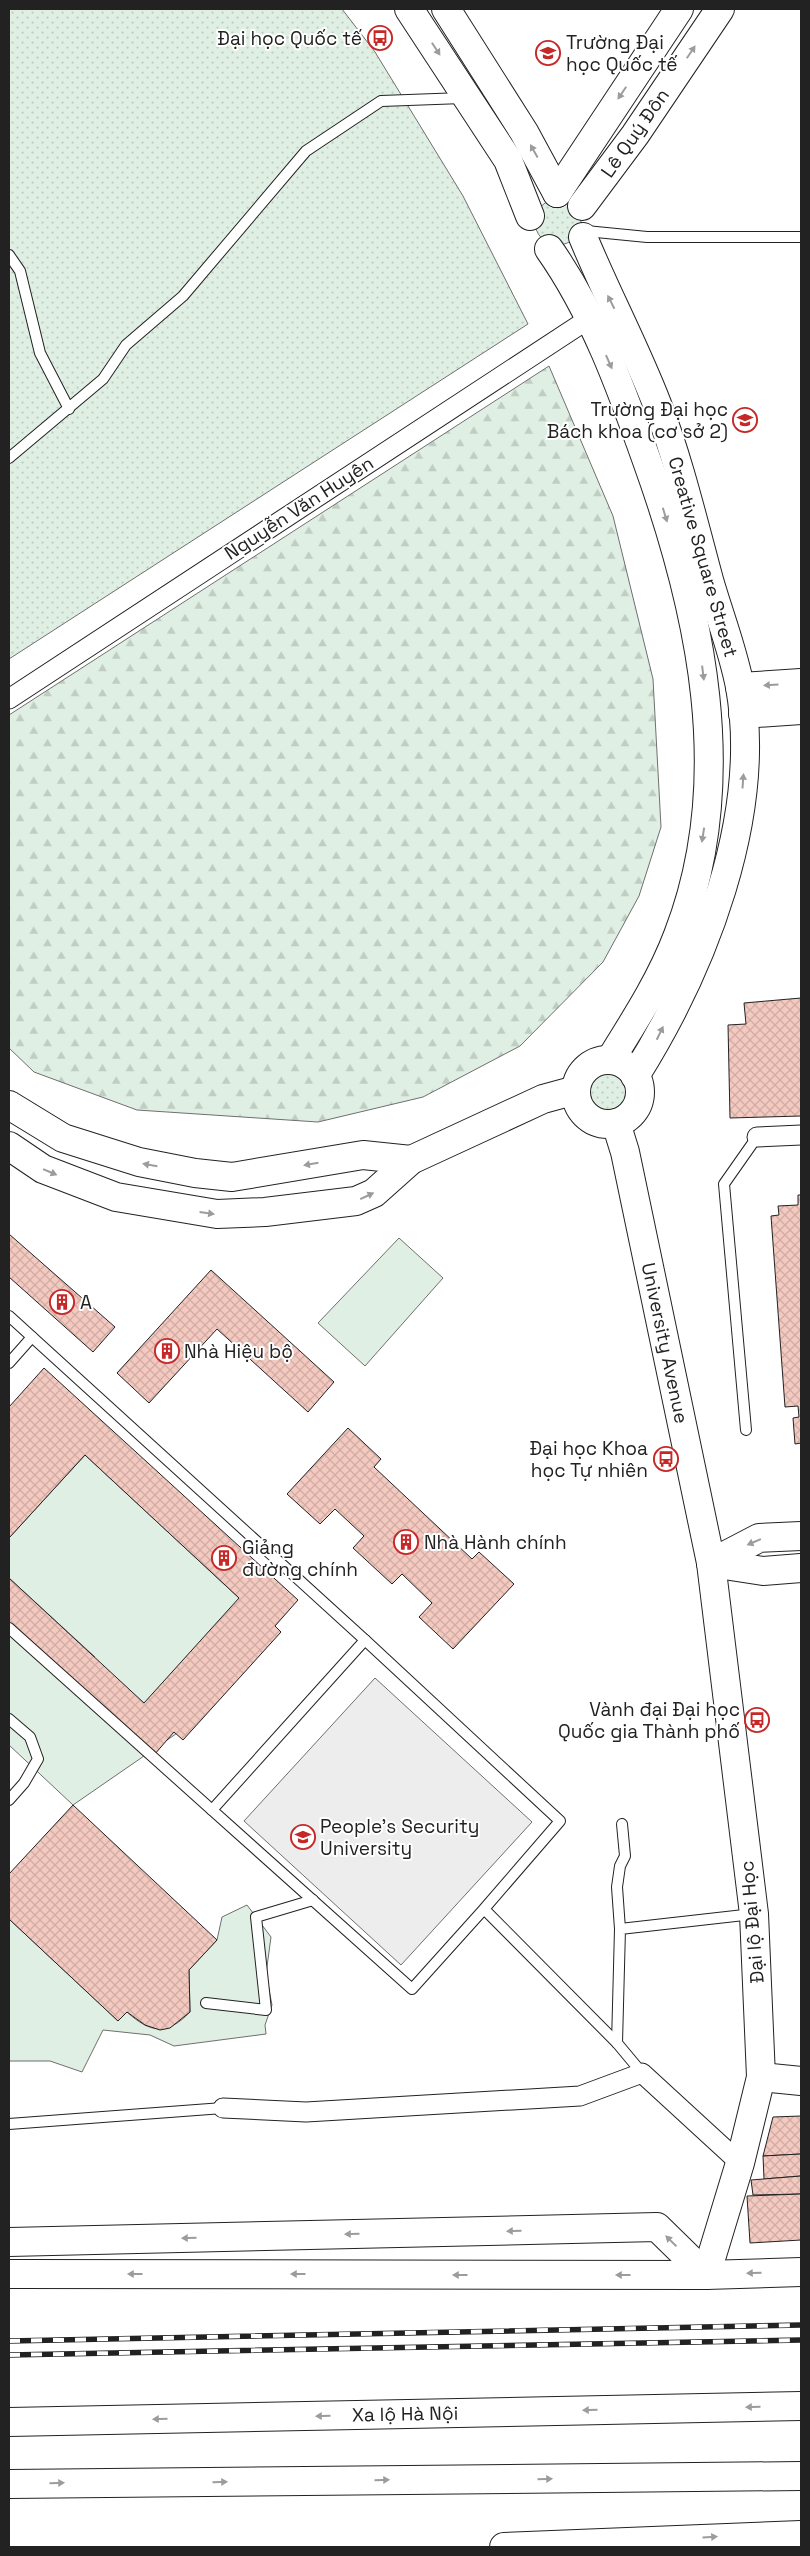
<svg xmlns="http://www.w3.org/2000/svg" width="810" height="2556" viewBox="0 0 810 2556" font-family="'Space Grotesk',sans-serif">
<defs>
<pattern id="grass-dots" width="8" height="8" patternUnits="userSpaceOnUse" patternTransform="scale(1.25)"><rect width="8" height="8" fill="#e0efe3"/><path d="M2 2h.1M6 6h.1" fill="none" stroke="#c0cdc2" stroke-width="1.8" stroke-linecap="round"/></pattern>
<pattern id="forest-firs" width="22" height="20" patternUnits="userSpaceOnUse" patternTransform="scale(1.25)"><rect width="22" height="20" fill="#e0efe3"/><path d="M5 1l3.5 6h-7zM16 11l3.5 6h-7z" fill="#c0cdc2"/></pattern>
<pattern id="building-cross-hatch" width="8" height="8" patternUnits="userSpaceOnUse" patternTransform="scale(1.25)"><rect width="8" height="8" fill="#f3c9c0"/><path d="M0 0l8 8M0 8l8-8" fill="none" stroke="#d0aca5"/></pattern>
</defs>
<rect width="100%" height="100%" fill="#fff"/>
<g fill="url(#grass-dots)" stroke="#6f6f6f">
<polygon points="9,9 342,9 375,52 463,196 528,324 9,659"/>
<circle cx="558" cy="222" r="23"/>
<circle cx="608" cy="1093" r="23"/>
</g>
<polygon fill="url(#forest-firs)" stroke="#6f6f6f" points="549,366 613,516 653,679 661,827 639,896 603,962 520,1046 423,1097 318,1122 137,1110 34,1072 9,1048 9,715"/>
<g fill="#e0efe3" stroke="#6f6f6f">
<polygon points="399,1238 443,1278 365,1366 318,1323"/>
<polygon points="85,1455 239,1598 186,1727 73,1805 9,1745 9,1593 95,1657 9,1578 9,1538"/>
<path d="M247,1905L271,1937L266,1974L272,2005L265,2025L266,2034L174,2046L150,2035L103,2030L82,2072L50,2061H9V1919L118,2021L127,2012C150,2033 167,2036 190,2012L189,1970L217,1940L222,1917Z"/>
</g>
<polygon fill="#ededed" stroke="#6f6f6f" points="375,1678 532,1822 401,1965 244,1821"/>
<g fill="url(#building-cross-hatch)" stroke="#222">
<polygon points="801,998 801,1116 730,1118 728,1025 746,1024 744,1003"/>
<polygon points="798,1195 801,1195 801,1443 795,1444 793,1418 799,1417 798,1406 785,1407 771,1216 779,1215 778,1206 798,1205"/>
<polygon points="9,1234 115,1327 93,1352 9,1277"/>
<polygon points="211,1270 334,1382 308,1412 217,1329 149,1403 117,1373"/>
<polygon points="44,1368 298,1600 275,1626 281,1632 183,1740 174,1732 154,1755 9,1622 9,1578 144,1703 239,1598 85,1455 9,1538 9,1407"/>
<polygon points="348,1428 381,1459 374,1467 472,1559 479,1552 514,1584 453,1649 419,1617 432,1603 402,1574 392,1584 353,1548 364,1536 335,1509 320,1524 287,1494"/>
<polygon points="73,1805 217,1940 189,1970 190,2012 170,2028 160,2030 145,2025 127,2012 118,2021 9,1919 9,1874"/>
<polygon points="801,2116 801,2154 763,2156 773,2117"/>
<polygon points="801,2154 801,2176 764,2179 763,2156"/>
<polygon points="801,2176 801,2194 753,2195 751,2180"/>
<polygon points="801,2194 801,2240 750,2243 747,2196"/>
</g>
<g fill="none" stroke-linecap="round" stroke-linejoin="round">
<defs>
<g id="lane">
<polyline points="586,231 647,237 801,237"/>
<polyline points="9,255 20,271 40,353 69,409"/>
<polyline points="9,458 103,379 126,345 183,296 306,151 381,101 463,98"/>
<polyline points="9,1316 365,1640"/>
<polyline points="9,1363 32,1337"/>
<polyline points="746,1430 724,1184 757,1137"/>
<polyline points="9,1628 212,1810"/>
<polyline points="9,1719 30,1737 38,1759 24,1783 9,1800"/>
<polyline points="484,1909 560,1821 365,1640 212,1810 412,1989 484,1909 617,2043 642,2073"/>
<polyline points="620,1929 617,1887 620,1866 625,1856 622,1824"/>
<polyline points="206,2003 266,2010 256,1917 313,1900"/>
<polyline points="617,2043 620,1929 753,1914"/>
<polyline points="9,2124 223,2108"/>
</g>
<g id="street">
<polyline points="9,699 590,318"/>
<polyline points="757,1137 801,1135"/>
<polyline points="223,2108 306,2112 580,2096 642,2073 740,2163"/>
</g>
<g id="secondary">
<polyline points="409,9 508,160 530,216"/>
<polyline points="446,9 524,132 557,193"/>
<polyline points="557,193 679,9"/>
<polyline points="582,206 635,135 720,9"/>
<path d="M583,237C606,293 635,347 657,404C679,461 693,521 709,580C719,615 733,650 740,687C763,816 703,968 635,1076"/>
<path d="M549,249C594,313 621,388 647,461C701,611 738,780 678,935C661,980 635,1020 610,1060"/>
<polyline points="740,687 801,683"/>
<polyline points="743,714 801,710"/>
<circle cx="608" cy="1092" r="32"/>
<polyline points="9,1105 63,1138 139,1162 195,1173 232,1177 363,1155 411,1160"/>
<polyline points="616,1123 625,1152 711,1563 754,1914 761,2077 740,2163 706,2275"/>
<polyline points="9,1146 43,1169 116,1197 217,1214 265,1212 356,1201 374,1193 411,1160 543,1099 576,1090"/>
<polyline points="711,1563 759,1538 801,1536"/>
<polyline points="711,1563 763,1571 801,1568"/>
<polyline points="761,2077 801,2081"/>
</g>
<g id="highway">
<polyline points="9,2242 657,2227 706,2275"/>
<polyline points="9,2274 706,2275 801,2272"/>
<polyline points="9,2422 801,2406"/>
<polyline points="9,2484 801,2476"/>
<polyline points="504,2547 801,2535"/>
</g>
</defs>
<use href="#lane" stroke="#222" stroke-width="12"/>
<use href="#street" stroke="#222" stroke-width="21"/>
<use href="#secondary" stroke="#222" stroke-width="30"/>
<use href="#highway" stroke="#222" stroke-width="30"/>
<use href="#lane" stroke="#fff" stroke-width="10"/>
<use href="#street" stroke="#fff" stroke-width="19"/>
<use href="#secondary" stroke="#fff" stroke-width="28"/>
<use href="#highway" stroke="#fff" stroke-width="28"/>
<defs>
<g id="rail">
<polyline points="9,2341 801,2325"/>
<polyline points="9,2355 801,2340"/>
</g>
</defs>
<use href="#rail" stroke="#222" stroke-width="5.5"/>
<use href="#rail" stroke="#fff" stroke-width="4" stroke-dasharray="11" stroke-linecap="butt"/>
</g>
<defs><path id="oneway-solid" d="M-6-.8H1V-3.2L6.5 0L1 3.2V.8H-6Z" transform="scale(1.25)"/></defs>
<g fill="#9c9c9c">
<use href="#oneway-solid" transform="translate(436 49) rotate(57)"/>
<use href="#oneway-solid" transform="translate(691 52) rotate(-56)"/>
<use href="#oneway-solid" transform="translate(622 93) rotate(124)"/>
<use href="#oneway-solid" transform="translate(534 151) rotate(-119)"/>
<use href="#oneway-solid" transform="translate(611 302) rotate(-117)"/>
<use href="#oneway-solid" transform="translate(609 362) rotate(66)"/>
<use href="#oneway-solid" transform="translate(665 515) rotate(73)"/>
<use href="#oneway-solid" transform="translate(703 673) rotate(83)"/>
<use href="#oneway-solid" transform="translate(771 685) rotate(176)"/>
<use href="#oneway-solid" transform="translate(743 781) rotate(-86)"/>
<use href="#oneway-solid" transform="translate(703 835) rotate(99)"/>
<use href="#oneway-solid" transform="translate(660 1033) rotate(-64)"/>
<use href="#oneway-solid" transform="translate(311 1164) rotate(170)"/>
<use href="#oneway-solid" transform="translate(150 1165) rotate(-170)"/>
<use href="#oneway-solid" transform="translate(50 1172) rotate(23)"/>
<use href="#oneway-solid" transform="translate(367 1196) rotate(-25)"/>
<use href="#oneway-solid" transform="translate(207 1213) rotate(8)"/>
<use href="#oneway-solid" transform="translate(754 1542) rotate(157)"/>
<use href="#oneway-solid" transform="translate(514 2231) rotate(179)"/>
<use href="#oneway-solid" transform="translate(352 2234) rotate(179)"/>
<use href="#oneway-solid" transform="translate(189 2238) rotate(179)"/>
<use href="#oneway-solid" transform="translate(671 2241) rotate(-136)"/>
<use href="#oneway-solid" transform="translate(754 2273) rotate(178)"/>
<use href="#oneway-solid" transform="translate(135 2274) rotate(-180)"/>
<use href="#oneway-solid" transform="translate(298 2274) rotate(-180)"/>
<use href="#oneway-solid" transform="translate(460 2275) rotate(-180)"/>
<use href="#oneway-solid" transform="translate(623 2275) rotate(-180)"/>
<use href="#oneway-solid" transform="translate(753 2407) rotate(179)"/>
<use href="#oneway-solid" transform="translate(590 2410) rotate(179)"/>
<use href="#oneway-solid" transform="translate(323 2416) rotate(179)"/>
<use href="#oneway-solid" transform="translate(160 2419) rotate(179)"/>
<use href="#oneway-solid" transform="translate(545 2479) rotate(-1)"/>
<use href="#oneway-solid" transform="translate(382 2480) rotate(-1)"/>
<use href="#oneway-solid" transform="translate(220 2482) rotate(-1)"/>
<use href="#oneway-solid" transform="translate(57 2483) rotate(-1)"/>
<use href="#oneway-solid" transform="translate(710 2537) rotate(-3)"/>
</g>
<defs>
<symbol id="bus-ring" viewBox="-11 -11 22 22"><circle r="9.5" fill="#fff" stroke="#c62828" stroke-width="1.5"/><path d="M-5-6H5V4H4V6H2V4H-2V6H-4V4H-5ZM-3.5-4V0h7V-4ZM-3.5 1.2v1.5H-2V1.2ZM2 1.2v1.5H3.5V1.2Z" fill="#c62828"/></symbol>
<symbol id="university-ring" viewBox="-11 -11 22 22"><circle r="9.5" fill="#fff" stroke="#c62828" stroke-width="1.5"/><path d="M0-5L7-2L0 1L-7-2ZM-4 1L0 2.5L4 1V4Q0 6-4 4Z" fill="#c62828"/></symbol>
<symbol id="building-ring" viewBox="-11 -11 22 22"><circle r="9.5" fill="#fff" stroke="#c62828" stroke-width="1.5"/><path d="M-4-6H4V6H1V3H-1V6H-4ZM-2.5-4.3h1.7v1.8h-1.7ZM.8-4.3h1.7v1.8H.8ZM-2.5-1h1.7V.8h-1.7ZM.8-1h1.7V.8H.8Z" fill="#c62828"/></symbol>
</defs>
<g fill-rule="evenodd">
<use href="#bus-ring" x="366" y="24" width="28" height="28"/>
<use href="#university-ring" x="534" y="39" width="28" height="28"/>
<use href="#university-ring" x="731" y="406" width="28" height="28"/>
<use href="#building-ring" x="48" y="1288" width="28" height="28"/>
<use href="#building-ring" x="153" y="1337" width="28" height="28"/>
<use href="#bus-ring" x="652" y="1445" width="28" height="28"/>
<use href="#building-ring" x="392" y="1528" width="28" height="28"/>
<use href="#building-ring" x="210" y="1544" width="28" height="28"/>
<use href="#bus-ring" x="743" y="1706" width="28" height="28"/>
<use href="#university-ring" x="289" y="1823" width="28" height="28"/>
</g>
<g text-anchor="middle" dominant-baseline="central" stroke-width="4" stroke-linejoin="round" paint-order="stroke">
<g font-size="19" fill="#222" stroke="#fff" text-anchor="start">
<text x="362" y="38" text-anchor="end">Đại học Quốc tế</text>
<text x="566" y="42">Trường Đại<tspan x="566" dy="22">học Quốc tế</tspan></text>
<text x="728" y="409" text-anchor="end">Trường Đại học<tspan x="728" dy="22">Bách khoa (cơ sở 2)</tspan></text>
<text x="80" y="1302">A</text>
<text x="184" y="1351">Nhà Hiệu bộ</text>
<text x="648" y="1448" text-anchor="end">Đại học Khoa<tspan x="648" dy="22">học Tự nhiên</tspan></text>
<text x="424" y="1542">Nhà Hành chính</text>
<text x="242" y="1547">Giảng<tspan x="242" dy="22">đường chính</tspan></text>
<text x="740" y="1709" text-anchor="end">Vành đại Đại học<tspan x="740" dy="22">Quốc gia Thành phố</tspan></text>
<text x="320" y="1826">People's Security<tspan x="320" dy="22">University</tspan></text>
</g>
<g font-size="19" fill="#222" stroke="#fff">
<text transform="translate(635 133) rotate(-55)">Lê Quý Đôn</text>
<text transform="translate(299 508) rotate(-33)">Nguyễn Văn Huyên</text>
<text transform="translate(703 557) rotate(74)">Creative Square Street</text>
<text transform="translate(665 1343) rotate(78)">University Avenue</text>
<text transform="translate(752 1922) rotate(-95)">Đại lộ Đại Học</text>
<text transform="translate(405 2414) rotate(-1)">Xa lộ Hà Nội</text>
</g>
</g>
<rect width="810" height="2556" fill="none" stroke="#222222" stroke-width="20"/>
</svg>
